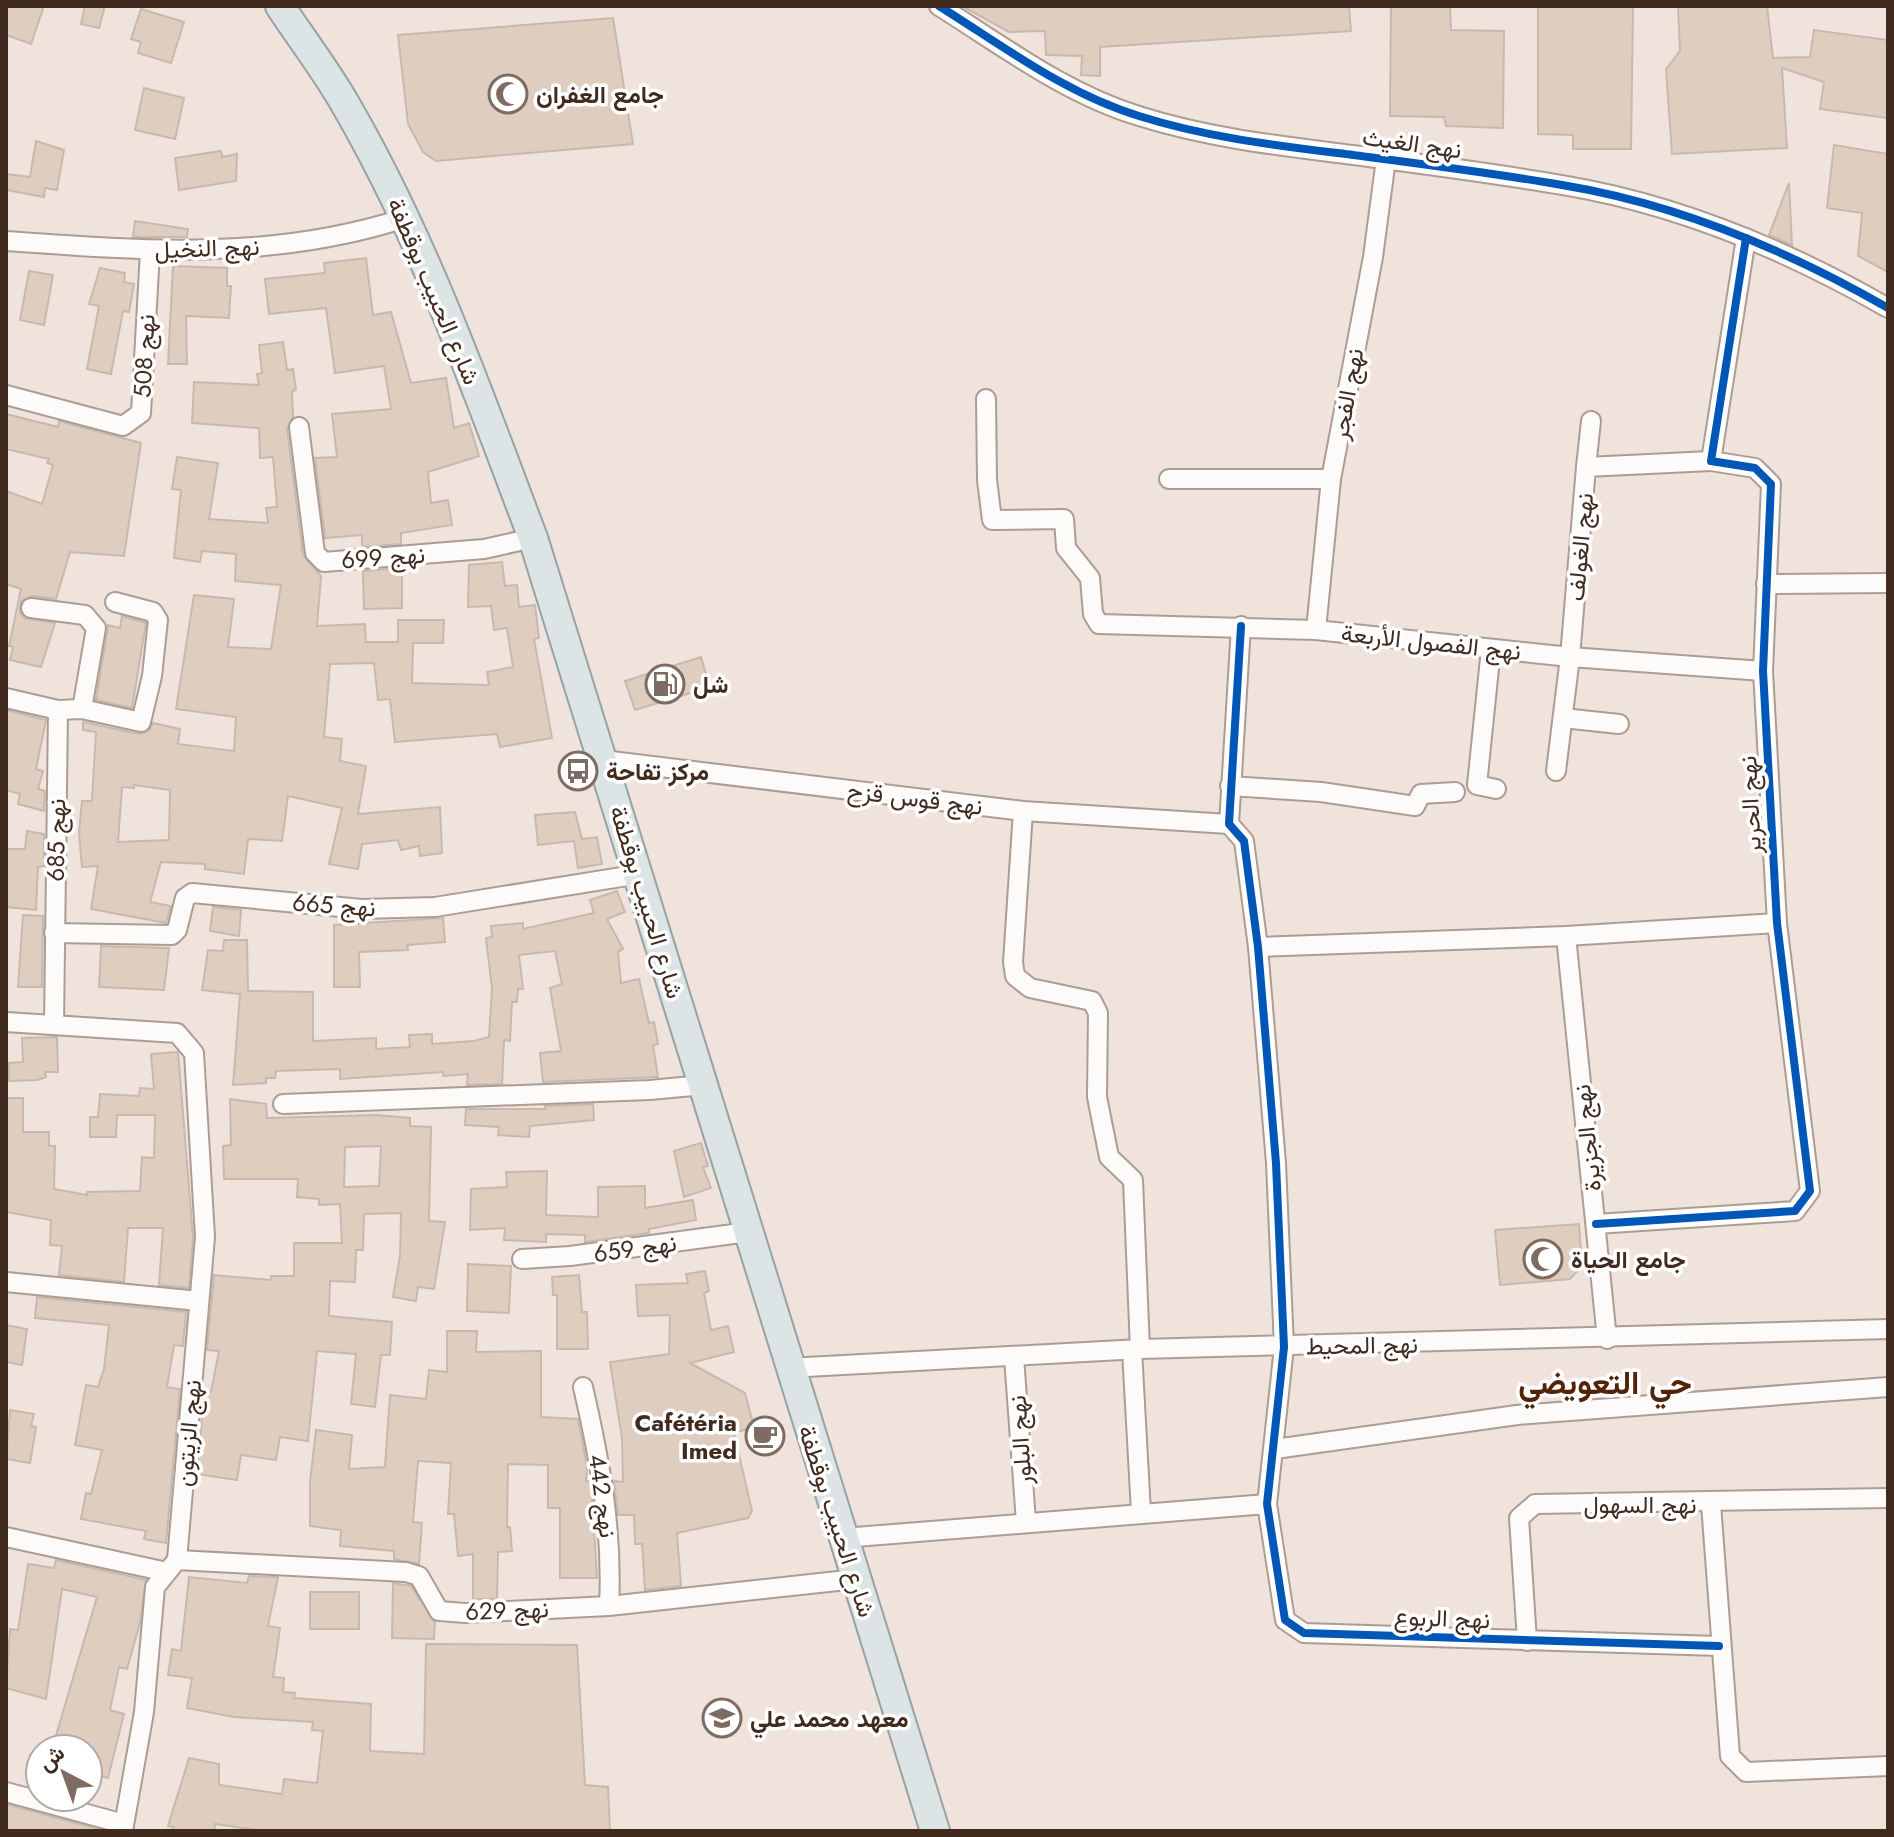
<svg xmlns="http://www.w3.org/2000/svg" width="1894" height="1837" viewBox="0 0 1894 1837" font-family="Jost,Vazirmatn,sans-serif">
<rect width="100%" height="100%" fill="#f0e3dc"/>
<g fill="#dfcec0" stroke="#c7b9ae" stroke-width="2" fill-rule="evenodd">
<polygon points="6,6 44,6 31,44 6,35"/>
<polygon points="85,6 105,6 99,28 81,24"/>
<polygon points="962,6 1349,6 1351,31 1100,47 1100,76 1081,75 1082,56 1046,55 1045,31 1009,32"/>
<polygon points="1391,6 1450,6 1451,30 1504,31 1503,128 1446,126 1444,117 1390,116"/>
<polygon points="1538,6 1633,6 1631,149 1573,149 1573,135 1538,134"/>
<polygon points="1678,6 1767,6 1773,58 1810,57 1814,30 1888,40 1888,118 1820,109 1824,82 1782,68 1787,148 1672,154 1666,69 1680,51"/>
<polygon points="141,9 184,22 171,63 138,53 141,42 131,39"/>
<polygon points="613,18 633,144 436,161 423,152 408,124 398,35"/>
<polygon points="144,88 184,98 175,139 135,130"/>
<polygon points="36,141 64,150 57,190 45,188 44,197 6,190 6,174 30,177"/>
<polygon points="1834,145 1888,154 1888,272 1858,256 1862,213 1827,208"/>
<polygon points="221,151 222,157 237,154 236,181 179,190 175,158"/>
<polygon points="1789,183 1792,245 1769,235"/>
<polygon points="135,221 188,229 187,237 133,237"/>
<polygon points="366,258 373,315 391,312 411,383 446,378 454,428 469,423 479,456 428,472 431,503 448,500 452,525 401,533 401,544 362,547 362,535 325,538 315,458 337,457 332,414 391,409 384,366 335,373 326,308 269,314 265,279 325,273 324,263"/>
<polygon points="173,266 227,268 227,286 231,286 229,318 186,316 187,364 168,364"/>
<polygon points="100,268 125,273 124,282 134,284 129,312 123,311 111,374 87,369 99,306 89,304"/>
<polygon points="29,271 53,275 44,325 20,320"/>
<path d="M283,342L287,370L293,369L296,390L292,391L293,417L287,429L303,555L321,576L317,626L365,624L366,642H398V620H444L443,643H413L412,683L489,685L487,672L513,667L507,628L494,630L491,606L468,607L469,565L502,562L505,586L517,585L519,607L535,605L539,638L534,639L552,738L500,747L497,734L395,742L390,699L378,700L374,663L330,664L324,737L342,739L340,761L366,766L358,814L440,807L442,853L420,856L419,846L401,850L398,840L362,844L358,869L329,864L342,808L288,796L282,841L248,839L244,874L205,869V864L161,862L150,902L171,906L166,923L91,909L98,866L82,867L79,833L82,801H92L96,732L83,730V722L139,734L149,731L153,723L180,729L178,744L234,751L236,717L176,709L194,595L234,599L228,647L271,649L281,585L235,581L236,554L202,551L200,562L174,558L181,490L172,489L177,457L218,463L209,519L268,523L266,508L277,507L273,457L260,458L259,428L192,423L194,382L259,385L257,374L262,373L259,345ZM134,785L170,790L169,840L118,842L122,787L134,788Z"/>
<polygon points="6,414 58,427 59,421 141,443 124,556 70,552 56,599 32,596 21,601 20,612 24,618 55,623 41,667 10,660 13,647 9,646 21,589 6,584 6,491 42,504 53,465 47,463 49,459 6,449"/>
<polygon points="402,568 402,608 364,609 363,571"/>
<polygon points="122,616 146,623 132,708 96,700 108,625 120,628"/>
<polygon points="701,657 710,687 635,710 625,681"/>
<polygon points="6,710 46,720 36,769 43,771 38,789 45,791 44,811 18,804 20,794 6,790"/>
<polygon points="575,812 582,839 597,837 602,864 578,868 574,841 538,845 535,815"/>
<polygon points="27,831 44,834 44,866 38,867 36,910 6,907 6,849 25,849"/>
<polygon points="617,891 625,912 607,919 623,949 618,952 621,983 639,979 649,1023 654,1022 658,1044 653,1045 658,1077 543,1082 540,1053 561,1051 550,988 562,984 555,951 519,955 523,989 518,989 517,1002 512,1002 510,1041 504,1040 502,1084 467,1085 468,1074 443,1076 443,1072 340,1079 340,1069 276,1071 275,1078 266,1078 266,1083 233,1085 240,994 202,990 208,950 223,951 224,940 247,940 248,991 313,992 313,1041 376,1038 376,1049 410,1047 409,1035 432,1034 432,1044 474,1041 489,1037 492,989 486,938 492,937 491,926 523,923 523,929 594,913 590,900"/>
<polygon points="213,907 241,910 239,936 210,931"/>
<polygon points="23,915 43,916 42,987 18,987"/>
<polygon points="443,918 445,942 407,945 408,950 359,952 360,987 334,987 334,925"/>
<polygon points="101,946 169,948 164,990 99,987"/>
<polygon points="57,1037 58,1072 45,1072 46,1077 37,1080 9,1081 9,1063 23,1062 22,1038"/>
<polygon points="178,1052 193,1237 189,1288 159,1285 163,1228 128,1228 124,1282 59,1275 62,1246 50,1245 51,1220 6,1212 6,1098 23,1098 23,1132 49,1132 49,1146 55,1146 54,1189 87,1195 87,1192 140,1191 142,1157 154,1158 155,1115 117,1115 116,1137 90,1137 90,1117 98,1117 100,1094 139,1096 140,1088 154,1089 151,1054"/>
<path d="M230,1099L266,1104L267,1118L376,1115L410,1118V1126L431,1127L429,1221L445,1222L434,1289L418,1287L416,1301L393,1297L400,1256L401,1213L364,1214L363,1250H356L355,1282L330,1281L329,1316L392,1322L390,1355H381L375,1407L351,1404L356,1354L317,1351L308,1441L280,1437L276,1460L241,1455L237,1480L197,1474L204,1391L211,1392L219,1351L207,1350L214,1275L271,1280V1276H294V1243H342L340,1204L319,1205V1199L297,1197L298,1179H224L223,1146L231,1145ZM381,1146L379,1186L344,1187L345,1147Z"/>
<polygon points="593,1104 594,1120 530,1126 529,1137 498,1135 499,1127 465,1125 466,1109 545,1109 545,1106"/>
<polygon points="701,1143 708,1166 703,1167 711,1188 684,1197 674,1151"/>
<polygon points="547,1171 546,1215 598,1217 598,1187 645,1186 645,1208 693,1200 696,1220 649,1229 649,1233 585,1242 585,1235 546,1234 546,1242 504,1240 505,1228 470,1230 471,1189 507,1187 506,1172"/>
<polygon points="1579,1224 1582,1266 1570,1279 1500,1285 1495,1230"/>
<polygon points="468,1264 511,1266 509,1313 467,1311"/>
<polygon points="705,1271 709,1291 704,1293 711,1330 728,1326 734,1352 690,1363 745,1393 754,1427 734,1433 752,1511 748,1518 677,1533 681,1586 645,1590 642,1544 635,1544 634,1515 618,1515 614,1481 623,1482 622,1438 610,1362 669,1354 670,1315 638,1316 636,1285 688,1283 686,1274"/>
<polygon points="579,1275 582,1312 587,1312 588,1349 557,1349 557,1295 553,1295 552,1277"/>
<polygon points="37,1297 186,1312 183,1346 174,1345 167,1387 180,1389 166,1543 144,1539 146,1531 81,1519 86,1493 91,1494 102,1450 75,1445 86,1385 98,1387 104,1369 109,1325 35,1318"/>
<polygon points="6,1325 27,1329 22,1365 6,1362"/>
<polygon points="447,1331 477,1331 476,1352 541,1351 541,1417 578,1419 587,1466 586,1481 589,1481 592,1497 597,1578 560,1578 560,1508 548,1508 548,1465 508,1464 507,1527 510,1527 512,1551 498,1552 497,1599 473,1599 473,1554 458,1556 454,1514 448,1514 451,1463 418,1461 413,1522 422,1523 419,1564 394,1559 394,1551 340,1546 341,1530 310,1526 310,1482 316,1430 352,1435 349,1469 385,1467 390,1395 426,1399 429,1370 447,1372"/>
<polygon points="10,1410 34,1414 31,1426 36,1427 30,1463 6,1459"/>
<polygon points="56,1560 146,1580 140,1623 127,1669 119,1667 110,1710 124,1714 108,1778 88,1772 88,1749 52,1749 97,1597 62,1589 46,1699 6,1688 10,1629 18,1630 28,1564 54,1568"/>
<polygon points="249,1576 278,1577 268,1626 280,1628 273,1677 284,1678 283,1692 295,1693 294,1698 371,1704 370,1751 424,1754 426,1644 577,1645 585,1785 608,1787 610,1831 262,1831 215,1824 214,1831 172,1831 173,1827 168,1826 189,1758 219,1764 219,1785 282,1794 284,1779 317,1783 323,1731 312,1730 313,1722 234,1717 187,1708 192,1678 168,1675 172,1649 181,1651 189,1577 247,1583"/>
<polygon points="393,1583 411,1586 435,1622 434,1639 392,1638"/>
<rect x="310" y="1592" width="49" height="37"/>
<polygon points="6,1804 98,1829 97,1831 6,1831"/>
</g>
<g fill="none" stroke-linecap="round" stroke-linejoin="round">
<defs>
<g id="minor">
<path d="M939,6C1003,46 1066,94 1139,116C1208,138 1281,146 1353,155C1422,164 1493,173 1562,185C1677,204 1787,250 1888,308"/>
<path d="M6,241C143,251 272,261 405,218"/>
<polyline points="6,395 123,426 141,413 150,251"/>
<polyline points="986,399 987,480 992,520 1064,519 1066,548 1090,578 1093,614 1099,624 1316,630 1570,657 1763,671"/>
<polyline points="299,427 315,553 324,562 484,549 533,538"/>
<polyline points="1586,467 1591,421"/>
<polyline points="1169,479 1331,479"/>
<polyline points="1766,584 1888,583"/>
<polyline points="31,608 85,615 96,628 82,709"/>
<polyline points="1241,626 1229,824 1244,841 1258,947 1276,1163 1284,1347 1267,1504 1285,1620 1304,1633 1719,1646"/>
<polyline points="1316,630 1331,479 1373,257 1386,159"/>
<polyline points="1491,649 1477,785 1496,789"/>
<polyline points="6,698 58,710 54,1025"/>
<polyline points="58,710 82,709 141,722 152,676 158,620 153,612 115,602"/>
<polyline points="1563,718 1619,724"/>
<polyline points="603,760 1023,811 1229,824"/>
<polyline points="1556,771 1570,657 1586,467 1711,461"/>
<polyline points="1230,786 1321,792 1415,806 1421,794 1455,792"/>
<polyline points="1023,811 1013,962 1015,976 1030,988 1092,1001 1098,1013 1097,1097 1109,1157 1133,1180 1140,1349"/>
<polyline points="54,933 172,935 177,930 185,898 192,893 362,909 435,907 640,874"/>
<polyline points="1566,936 1607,1339"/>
<polyline points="1258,947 1566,936 1777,923"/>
<polyline points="6,1022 177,1033 194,1053 205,1237 177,1560 155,1587 144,1712 123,1831"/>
<polyline points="283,1104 650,1090 703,1085"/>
<polyline points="1596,1224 1795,1211 1810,1191 1777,923 1763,671 1771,484 1755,468 1711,461 1746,238"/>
<polyline points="522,1259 570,1256 748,1232"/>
<polyline points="6,1282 199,1301"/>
<polyline points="1132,1350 1141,1512"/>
<polyline points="1014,1357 1026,1522"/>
<polyline points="788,1368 1140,1349 1888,1329"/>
<path d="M583,1387C600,1461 613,1530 609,1606"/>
<polyline points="1275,1449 1517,1415 1888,1387"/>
<polyline points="1711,1504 1730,1756 1746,1772 1888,1766"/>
<polyline points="6,1537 167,1572"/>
<polyline points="843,1538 1267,1504"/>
<polyline points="177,1560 406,1572 419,1576 439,1611 465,1613 609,1606 856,1579"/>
<polyline points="1527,1641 1519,1518 1535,1504 1888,1498"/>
<polyline points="6,1792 124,1824"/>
</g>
<path id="primary" d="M280,6C301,38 325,69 344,102C424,239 477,390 533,538L935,1831"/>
</defs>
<use href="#minor" stroke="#ac9d94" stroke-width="22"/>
<use href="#primary" stroke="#97a2a4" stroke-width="32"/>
<use href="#minor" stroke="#fdfbfa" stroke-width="18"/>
<use href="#primary" stroke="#dce4e6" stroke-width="28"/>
<defs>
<g id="cycleway">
<path d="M939,6C1003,46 1066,94 1139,116C1208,138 1281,146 1353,155C1422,164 1493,173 1562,185C1677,204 1787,250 1888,308"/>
<polyline points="1241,626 1229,824 1244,841 1258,947 1276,1163 1284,1347 1267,1504 1285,1620 1304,1633 1719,1646"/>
<polyline points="1596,1224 1795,1211 1810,1191 1777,923 1763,671 1771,484 1755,468 1711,461 1746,238"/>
</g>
</defs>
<use href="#cycleway" stroke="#fff" stroke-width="13"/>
<use href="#cycleway" stroke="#0057b8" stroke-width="8"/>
</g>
<defs>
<symbol id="mosque-ring" viewBox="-11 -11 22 22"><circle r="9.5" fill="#fff" stroke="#7e6b61" stroke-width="1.5"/><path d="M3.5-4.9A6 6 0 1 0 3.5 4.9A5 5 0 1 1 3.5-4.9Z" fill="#7e6b61"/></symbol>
<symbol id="fuel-ring" viewBox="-11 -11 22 22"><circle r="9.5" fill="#fff" stroke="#7e6b61" stroke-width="1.5"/><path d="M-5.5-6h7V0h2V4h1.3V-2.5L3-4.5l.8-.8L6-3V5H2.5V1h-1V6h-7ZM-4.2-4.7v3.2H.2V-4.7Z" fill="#7e6b61"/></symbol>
<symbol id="bus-ring" viewBox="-11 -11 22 22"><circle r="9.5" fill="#fff" stroke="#7e6b61" stroke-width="1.5"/><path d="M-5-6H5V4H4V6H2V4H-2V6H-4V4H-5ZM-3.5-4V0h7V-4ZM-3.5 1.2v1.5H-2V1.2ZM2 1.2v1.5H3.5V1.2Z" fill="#7e6b61"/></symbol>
<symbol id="cafe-ring" viewBox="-11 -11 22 22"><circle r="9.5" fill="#fff" stroke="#7e6b61" stroke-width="1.5"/><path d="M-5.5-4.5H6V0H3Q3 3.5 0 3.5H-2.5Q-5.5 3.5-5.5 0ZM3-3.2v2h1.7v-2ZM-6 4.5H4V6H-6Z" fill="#7e6b61"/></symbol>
<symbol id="school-ring" viewBox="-11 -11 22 22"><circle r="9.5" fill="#fff" stroke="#7e6b61" stroke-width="1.5"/><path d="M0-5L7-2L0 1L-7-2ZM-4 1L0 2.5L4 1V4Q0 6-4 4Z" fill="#7e6b61"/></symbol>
</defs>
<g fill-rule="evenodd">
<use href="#mosque-ring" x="486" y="72" width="44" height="44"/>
<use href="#fuel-ring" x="643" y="662" width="44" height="44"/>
<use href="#bus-ring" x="556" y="749" width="44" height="44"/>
<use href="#mosque-ring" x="1521" y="1237" width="44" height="44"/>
<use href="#cafe-ring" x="743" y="1414" width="44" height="44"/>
<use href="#school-ring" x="700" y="1696" width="44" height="44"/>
</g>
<g text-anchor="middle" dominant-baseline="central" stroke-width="7" stroke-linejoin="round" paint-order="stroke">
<g font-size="24" font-weight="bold" fill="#412b1f" stroke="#fff" text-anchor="start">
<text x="536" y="94">جامع الغفران</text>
<text x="693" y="684">شل</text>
<text x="606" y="771">مركز تفاحة</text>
<text x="1571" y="1259">جامع الحياة</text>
<text x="737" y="1422" text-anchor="end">Cafétéria<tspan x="737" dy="28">Imed</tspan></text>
<text x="750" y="1718">معهد محمد علي</text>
</g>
<g font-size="24" fill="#412b1f" stroke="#fff">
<text transform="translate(1412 143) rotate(8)">نهج الغيث</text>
<text transform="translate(207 248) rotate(-2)">نهج النخيل</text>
<text transform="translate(434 291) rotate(67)">شارع الحبيب بوقطفة</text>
<text transform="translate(144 356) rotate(-87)">نهج 508</text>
<text transform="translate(1347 394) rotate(-80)">نهج الفجر</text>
<text transform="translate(1580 547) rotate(-85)">نهج الغولف</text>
<text transform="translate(383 557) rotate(-4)">نهج 699</text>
<text transform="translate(1431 642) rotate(6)">نهج الفصول الأربعة</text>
<text transform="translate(915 798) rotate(7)">نهج قوس قزح</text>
<text transform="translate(1750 805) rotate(-93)">نهج الحرير</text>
<text transform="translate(56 840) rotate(-89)">نهج 685</text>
<text transform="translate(647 902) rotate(73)">شارع الحبيب بوقطفة</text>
<text transform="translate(334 905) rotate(4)">نهج 665</text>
<text transform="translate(1587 1138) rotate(-96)">نهج الجزيرة</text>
<text transform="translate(635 1248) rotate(-8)">نهج 659</text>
<text transform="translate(1362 1345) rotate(-1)">نهج المحيط</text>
<text transform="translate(188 1433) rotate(-85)">نهج الزيتون</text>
<text transform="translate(1020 1440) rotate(-94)">نهج البلور</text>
<text transform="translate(603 1496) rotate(82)">نهج 442</text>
<text x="1640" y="1504">نهج السهول</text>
<text transform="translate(837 1521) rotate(72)">شارع الحبيب بوقطفة</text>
<text transform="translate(507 1610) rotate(-2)">نهج 629</text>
<text transform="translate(1442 1618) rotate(2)">نهج الربوع</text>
</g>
<g font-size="32" font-weight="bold" fill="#512407" stroke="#fff">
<text x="1605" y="1383">حي التعويضي</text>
</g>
</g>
<rect width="1894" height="1837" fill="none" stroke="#412b1f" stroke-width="16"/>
<g transform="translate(64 1773) rotate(319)"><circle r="38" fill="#ffffff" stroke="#b3aaa5" stroke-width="2"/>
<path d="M0-6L14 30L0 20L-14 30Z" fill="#7e6b61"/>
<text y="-12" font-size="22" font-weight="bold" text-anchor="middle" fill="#412b1f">ش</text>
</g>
</svg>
